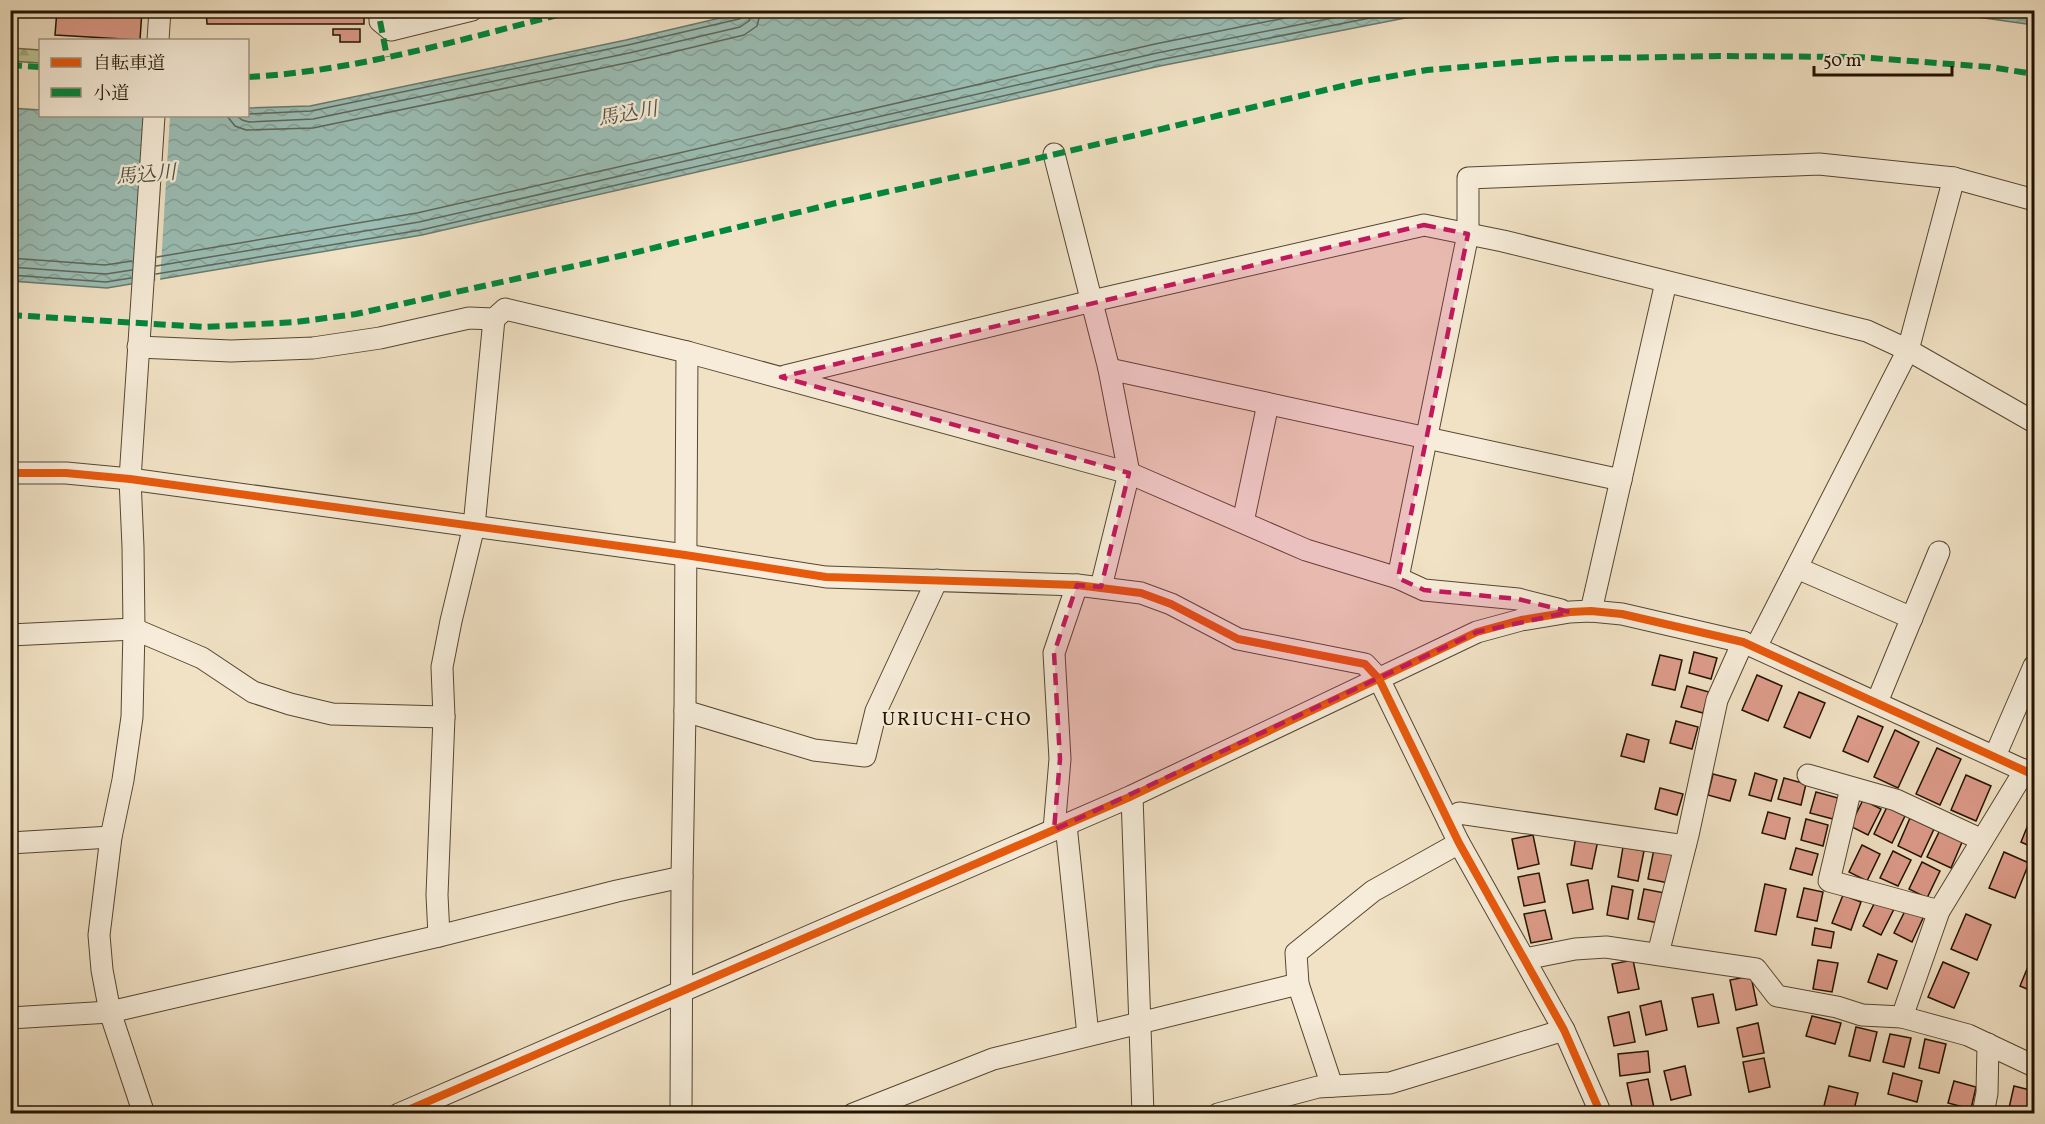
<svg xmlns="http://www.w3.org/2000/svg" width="2045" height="1124" viewBox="0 0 2045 1124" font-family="Vollkorn,'Noto Serif JP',serif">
<defs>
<pattern id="forest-firs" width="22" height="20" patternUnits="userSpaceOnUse" patternTransform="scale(1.5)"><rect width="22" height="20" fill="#bcc393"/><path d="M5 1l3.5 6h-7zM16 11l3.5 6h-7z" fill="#a1a77d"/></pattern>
<pattern id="water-waves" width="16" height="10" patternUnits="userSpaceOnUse" patternTransform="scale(1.5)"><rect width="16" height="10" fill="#9bbeb5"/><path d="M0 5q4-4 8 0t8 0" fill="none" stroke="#85a29a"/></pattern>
</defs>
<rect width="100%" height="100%" fill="#f1e2c5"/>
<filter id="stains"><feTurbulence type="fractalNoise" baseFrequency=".00333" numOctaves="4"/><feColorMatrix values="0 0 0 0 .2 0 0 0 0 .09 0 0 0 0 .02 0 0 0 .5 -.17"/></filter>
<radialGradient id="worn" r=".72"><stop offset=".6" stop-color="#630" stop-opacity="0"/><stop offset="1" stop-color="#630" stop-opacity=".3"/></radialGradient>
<polygon fill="url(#forest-firs)" stroke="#6e6b4a" stroke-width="1.5" points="11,48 40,50 40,63 11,61"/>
<g fill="url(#water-waves)" stroke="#6a7a6d" stroke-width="1.5">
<polygon points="750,11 1441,11 1160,66 422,235 107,288 11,281 10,108 40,110 40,116 248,116 248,108 310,106 626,40"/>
<polygon points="1934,11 2034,11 2034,25"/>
</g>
<polygon fill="#f1e2c5" points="165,116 170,116 160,282 155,283"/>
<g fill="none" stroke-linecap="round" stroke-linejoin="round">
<g stroke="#5e685a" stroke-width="1.5">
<polyline points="248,114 311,111 628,45 739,19 744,16 744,10"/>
<polyline points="227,116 235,126 246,130 313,128 631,62 744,35 757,26 761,10"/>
<polyline points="237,116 242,120 249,122 313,119 629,53 740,27 749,21 752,10"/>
<polyline points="157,257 417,213 1155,44 1325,10"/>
<polyline points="10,258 105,265 132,261"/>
<polyline points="156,266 419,222 1157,53 1372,10"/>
<polyline points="10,267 106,274 132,270"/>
<polyline points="156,274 421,230 1159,60 1410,10"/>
<polyline points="10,275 106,282 131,278"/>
</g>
</g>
<g fill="#de9c8b" stroke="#211300" stroke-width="1.5">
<polygon points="57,10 142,10 140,40 55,35"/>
<polygon points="206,10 364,10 364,24 207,24"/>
<polygon points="333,29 360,29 360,42 340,42 340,35 333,35"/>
<polygon points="1694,652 1717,658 1711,679 1689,673"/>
<polygon points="1660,655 1682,660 1675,690 1652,685"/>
<polygon points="1757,675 1782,686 1768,721 1742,710"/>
<polygon points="1687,686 1709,692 1703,713 1681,707"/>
<polygon points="1799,692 1825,703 1810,738 1784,727"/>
<polygon points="1858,716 1883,727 1868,762 1843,751"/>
<polygon points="1676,721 1698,727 1692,749 1670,743"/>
<polygon points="1895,730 1919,742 1898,788 1874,777"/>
<polygon points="1627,734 1649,740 1644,762 1621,756"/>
<polygon points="1937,748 1961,759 1940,805 1916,794"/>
<polygon points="1755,773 1777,780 1771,801 1749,795"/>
<polygon points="1713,774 1736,780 1730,801 1708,795"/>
<polygon points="1966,775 1991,786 1976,821 1951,810"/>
<polygon points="1784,778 1806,784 1801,805 1778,799"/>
<polygon points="1660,788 1683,794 1677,815 1655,809"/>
<polygon points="1816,792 1838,798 1833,819 1810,813"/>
<polygon points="1863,800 1881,809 1868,835 1850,826"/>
<polygon points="1887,807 1905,816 1892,843 1874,834"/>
<polygon points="2034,810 2034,848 2021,842"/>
<polygon points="1768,812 1790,818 1785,839 1762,833"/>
<polygon points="1910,818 1934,829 1921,857 1898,846"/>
<polygon points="1806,819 1828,825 1823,846 1801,840"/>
<polygon points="1940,830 1963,840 1951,868 1927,857"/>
<polygon points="1533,835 1539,864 1518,869 1512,839"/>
<polygon points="1576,836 1598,840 1592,869 1571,865"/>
<polygon points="1862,845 1880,854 1867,881 1849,872"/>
<polygon points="1623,847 1644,851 1638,881 1618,877"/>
<polygon points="1796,848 1818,854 1812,875 1790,869"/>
<polygon points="1654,849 1675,853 1669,883 1648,879"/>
<polygon points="1893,851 1911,860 1898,886 1880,878"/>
<polygon points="2004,852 2029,863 2015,898 1989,888"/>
<polygon points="1922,862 1940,871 1927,898 1909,889"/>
<polygon points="1539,873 1545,902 1524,906 1518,877"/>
<polygon points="1588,880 1593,909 1573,913 1567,884"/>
<polygon points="1765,884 1786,889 1776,935 1755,931"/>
<polygon points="1612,886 1633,890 1628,919 1607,915"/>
<polygon points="1804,888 1823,892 1817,921 1797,917"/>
<polygon points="1644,889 1665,893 1659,923 1638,919"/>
<polygon points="1843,895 1861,902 1851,930 1832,923"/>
<polygon points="1876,900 1894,909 1881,935 1863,926"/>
<polygon points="1907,907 1924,916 1912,942 1894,933"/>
<polygon points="1545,910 1552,939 1531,943 1524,914"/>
<polygon points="1966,914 1991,925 1977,960 1951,949"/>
<polygon points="1815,928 1834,932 1831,948 1812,945"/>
<polygon points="2034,952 2034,992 2020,986"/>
<polygon points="1878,954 1897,961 1887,989 1868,982"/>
<polygon points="1633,960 1639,989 1618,993 1612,964"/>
<polygon points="1818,960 1838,963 1832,992 1813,989"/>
<polygon points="1943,962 1969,973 1954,1008 1928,997"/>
<polygon points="1751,976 1757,1005 1736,1010 1730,980"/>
<polygon points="1713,994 1719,1023 1698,1027 1692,998"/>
<polygon points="1661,1001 1667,1030 1646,1035 1640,1006"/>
<polygon points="1629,1012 1635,1042 1614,1046 1608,1017"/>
<polygon points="1812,1016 1841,1023 1835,1044 1806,1036"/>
<polygon points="1758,1023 1764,1053 1743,1057 1737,1028"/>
<polygon points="1856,1027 1877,1032 1870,1061 1849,1056"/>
<polygon points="1890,1034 1911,1038 1904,1067 1883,1062"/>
<polygon points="1925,1039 1946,1044 1939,1073 1919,1068"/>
<polygon points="1648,1051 1650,1072 1620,1076 1618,1054"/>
<polygon points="1764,1058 1770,1087 1749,1092 1743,1062"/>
<polygon points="1685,1066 1691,1095 1671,1100 1664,1071"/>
<polygon points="1893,1073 1922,1081 1917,1102 1888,1094"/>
<polygon points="1648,1079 1654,1108 1633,1112 1627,1083"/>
<polygon points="1954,1081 1976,1087 1971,1109 1948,1103"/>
<polygon points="1829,1086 1858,1093 1853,1114 1824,1106"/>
<polygon points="2014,1086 2034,1091 2031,1114 2009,1108"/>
</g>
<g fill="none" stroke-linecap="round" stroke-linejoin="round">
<defs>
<g id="minor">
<polyline points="380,10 380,21 391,30 472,10"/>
<polyline points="158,40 160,10"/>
<polyline points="1054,154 1109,369 1129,473 1101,587"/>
<polyline points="138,347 231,351 313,348 380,338 469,318 494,319 505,309 687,352 1129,473 1306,550 1398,578 1424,590 1518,599 1561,610"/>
<polyline points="1109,369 1621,480"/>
<polyline points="785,376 1092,301 1424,225 1503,241 1867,331 1908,350 2034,422"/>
<polyline points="10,473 66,473 130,479 685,555 826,577 1077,585 1141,593 1171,604 1238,639 1365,664 1379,679 1459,843 1564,1030 1601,1114"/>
<polyline points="1243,522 1268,404"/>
<polyline points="1797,568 1912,618"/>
<polyline points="1398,578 1468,234 1468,178 1819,164 1954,178 2034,200"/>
<polyline points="1591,611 1666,282"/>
<polyline points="10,635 134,629 202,658 253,692 290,704 332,714 444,717"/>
<polyline points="1756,647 1908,350 1954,178"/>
<polyline points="1877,702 1939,552"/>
<polyline points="685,711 814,750 865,756 876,711 937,580"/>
<polyline points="1995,756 2034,666"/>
<polyline points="1808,775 1896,800 1982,840"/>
<polyline points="1851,788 1829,881 1939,911"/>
<polyline points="1132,796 1143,1114"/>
<polyline points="1449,822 1459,813 1685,846"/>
<polyline points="1066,825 1088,1035"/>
<polyline points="1054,830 1060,759 1054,653 1077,585"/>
<polyline points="10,843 111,837"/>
<polyline points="439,936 437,895 444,717 442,667 451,621 474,526 494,319"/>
<polyline points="1658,954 1688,835 1717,700 1743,642"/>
<polyline points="1525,959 1575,949 1606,947 1756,969 1777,996 1837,1007 1862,1015 1902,1017 1968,1035 2034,1066"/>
<polyline points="1902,1017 1939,911 2025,770"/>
<polyline points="10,1018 110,1012 439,936 617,891 682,877"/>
<polyline points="1332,1086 1298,984 1296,953 1373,891 1459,843"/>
<polyline points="144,1114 110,1012 102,970 99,935 111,837 123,780 132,717 134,629 133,547 130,479 154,116"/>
<polyline points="399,1114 1132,796 1477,632 1521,620 1570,612 1591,611 1622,614 1743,642 2034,775"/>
<polyline points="681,1114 682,877 685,711 687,352"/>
<polyline points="853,1114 993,1059 1298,984"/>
<polyline points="1218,1114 1318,1087 1390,1083 1564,1030"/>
<polyline points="1983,1114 1987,1093 1988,1044"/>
</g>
</defs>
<use href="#minor" stroke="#554731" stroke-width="23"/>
<use href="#minor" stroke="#f6ecd9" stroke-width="21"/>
<g stroke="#00873e" stroke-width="6" stroke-dasharray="12 6" stroke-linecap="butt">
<polyline points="380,21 387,57"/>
<polyline points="10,65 40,67"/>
<path d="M248,77C360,71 469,37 578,10"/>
<polyline points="10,315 204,327 296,322 356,314 629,254 836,203 1010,165 1359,82 1427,70 1556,59 1720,56 1858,57 1990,67 2034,74"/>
</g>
<defs>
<g id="cycleway">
<polyline points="10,473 66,473 130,479 685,555 826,577 1077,585 1141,593 1171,604 1238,639 1365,664 1379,679 1459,843 1564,1030 1601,1114"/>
<polyline points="399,1114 1132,796 1477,632 1521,620 1570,612 1591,611 1622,614 1743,642 2034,775"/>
</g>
</defs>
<use href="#cycleway" stroke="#f6ecd9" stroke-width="11"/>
<use href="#cycleway" stroke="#e8590c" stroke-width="8"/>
</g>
<path fill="#c2185b" fill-opacity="0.2" stroke="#c2185b" stroke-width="4.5" stroke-dasharray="12 8" stroke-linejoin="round" d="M1424,225L1468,234L1398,578L1424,590L1518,599L1570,612L1477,632L1054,830L1060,759L1054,653L1077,585L1101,587L1129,473L781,377Z"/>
<g text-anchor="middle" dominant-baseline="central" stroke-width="5" stroke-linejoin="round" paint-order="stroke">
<g font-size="20" font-style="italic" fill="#4c4f3f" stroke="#f6ecd9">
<text transform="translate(628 115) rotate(-10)">馬込川</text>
<text transform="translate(146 176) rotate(-5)">馬込川</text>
</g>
<g font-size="20" letter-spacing="1.5" fill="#211300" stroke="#f6ecd9">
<text x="957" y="720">URIUCHI-CHO</text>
</g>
</g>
<rect width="2045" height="1124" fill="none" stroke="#f1e2c5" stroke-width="36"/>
<rect x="12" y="12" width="2021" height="1100" fill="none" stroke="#211300" stroke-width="3"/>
<rect x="18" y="18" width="2009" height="1088" fill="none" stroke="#211300" stroke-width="1.5"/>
<rect x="39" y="39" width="210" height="78" fill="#f6ecd9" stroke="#a19582" stroke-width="1.5"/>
<rect x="51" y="58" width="30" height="9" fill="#e8590c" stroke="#a19582" stroke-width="1.5"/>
<text x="93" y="69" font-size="18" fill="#211300">自転車道</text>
<rect x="51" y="88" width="30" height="9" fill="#00873e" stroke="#a19582" stroke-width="1.5"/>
<text x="93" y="99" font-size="18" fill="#211300">小道</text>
<path d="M1814 66v9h138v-9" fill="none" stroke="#211300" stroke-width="3"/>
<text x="1823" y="66" font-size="18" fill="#211300" stroke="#f6ecd9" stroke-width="4.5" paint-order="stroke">50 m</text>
<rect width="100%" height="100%" filter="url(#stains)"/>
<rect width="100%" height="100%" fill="url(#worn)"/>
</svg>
